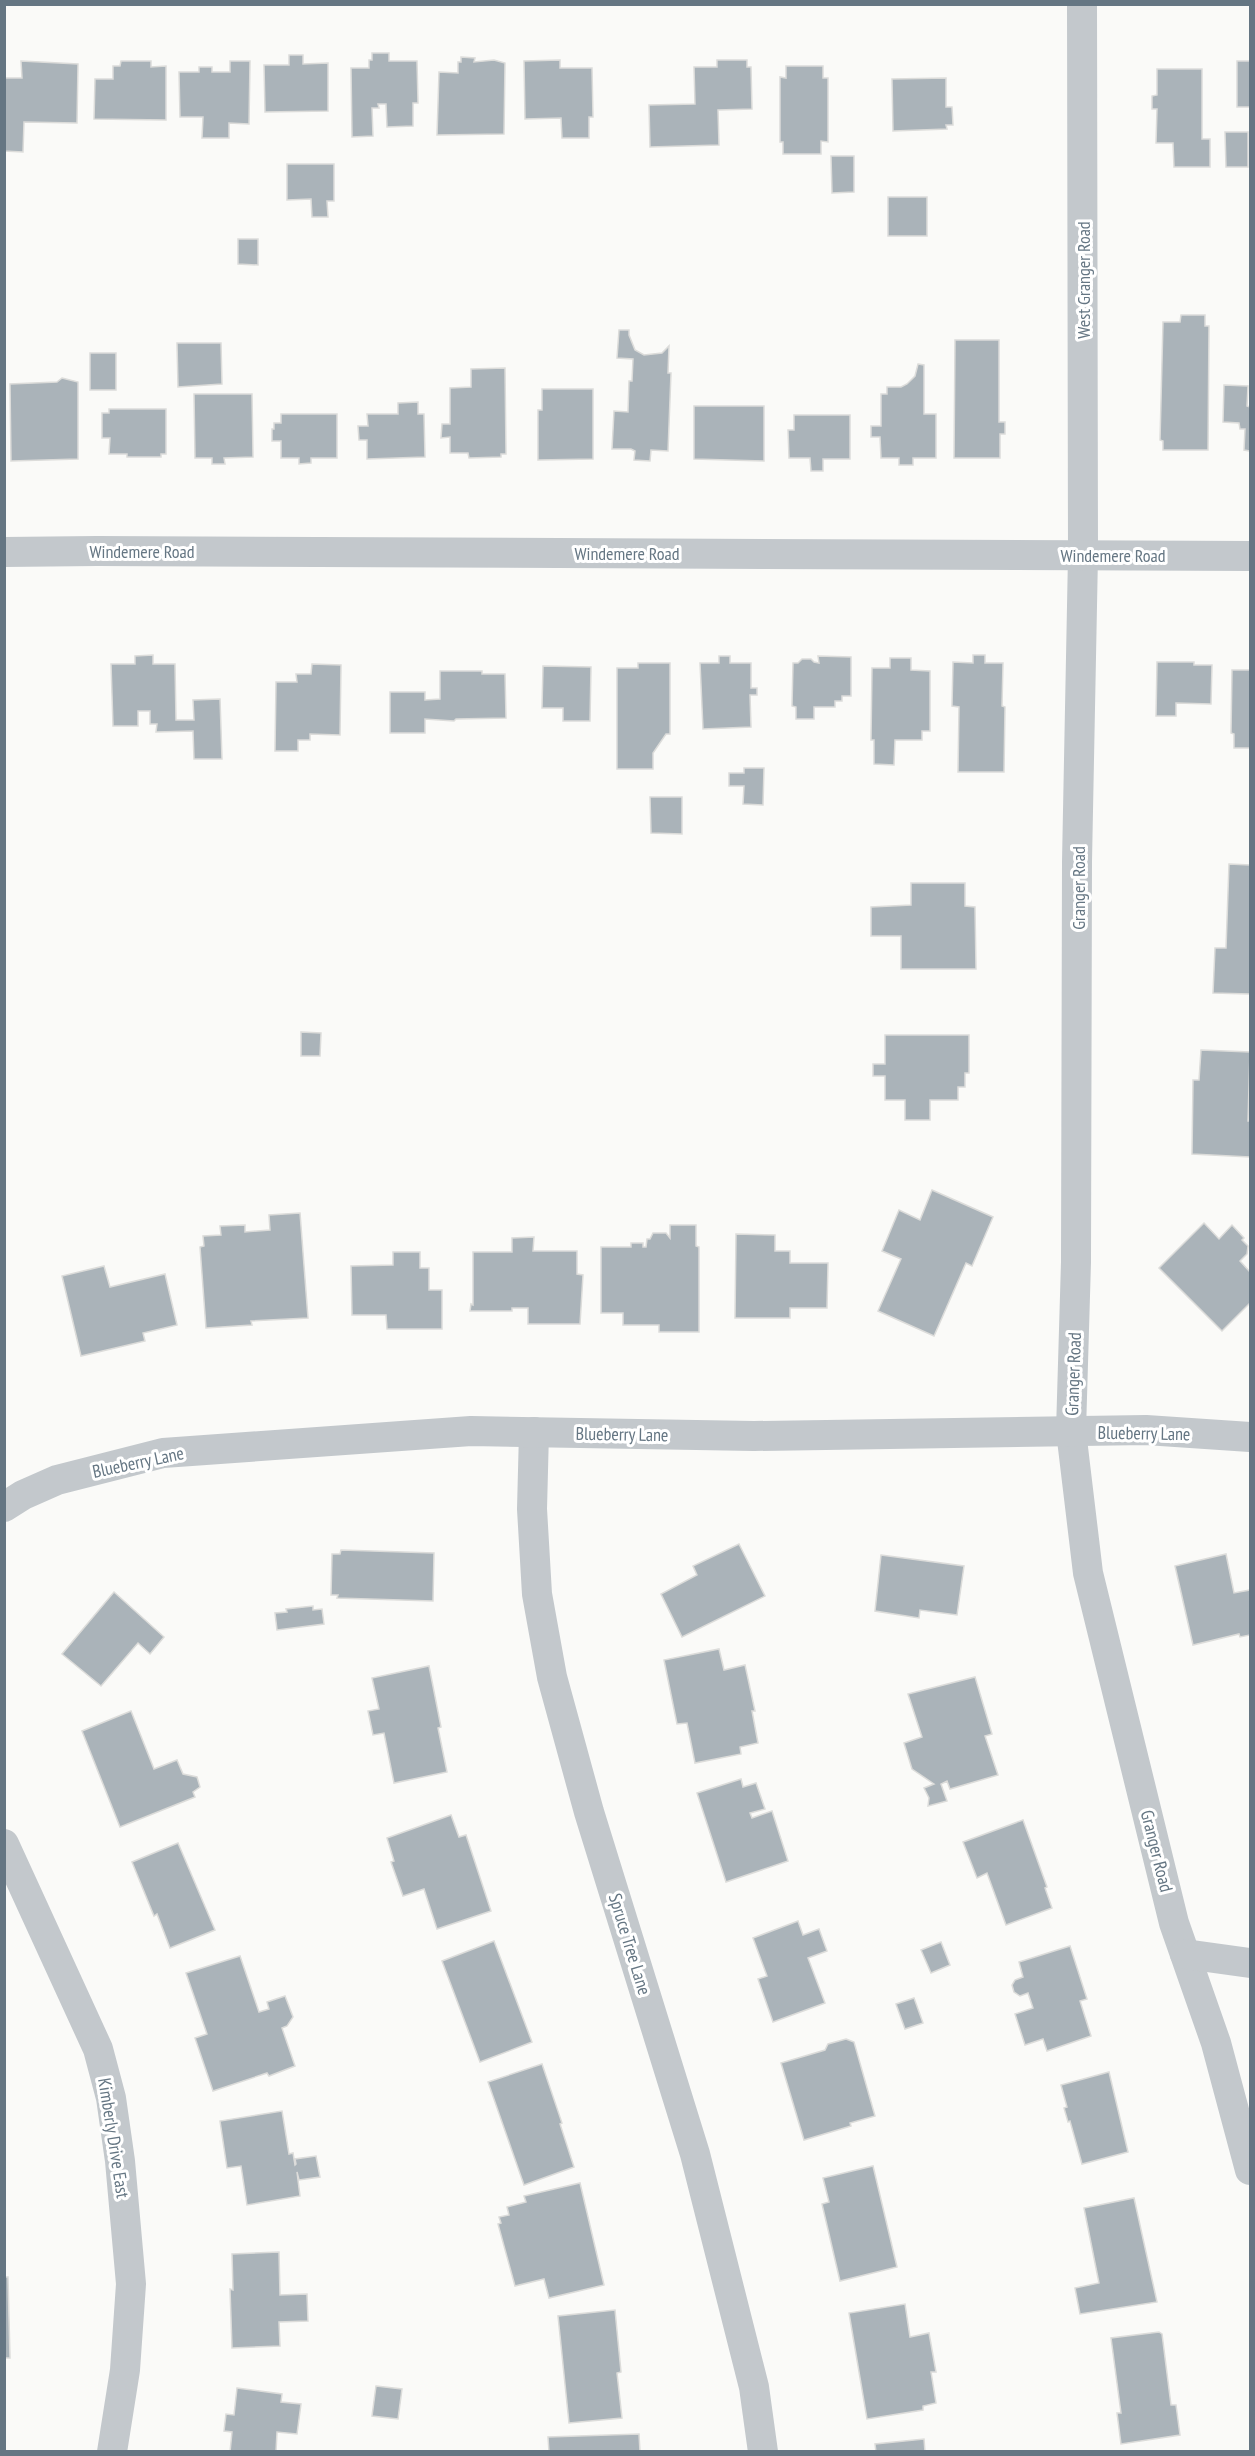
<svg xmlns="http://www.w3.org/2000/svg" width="1255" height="2456" viewBox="0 0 1255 2456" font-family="'PT Sans Narrow',sans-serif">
<rect width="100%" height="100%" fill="#fafaf8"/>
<g fill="#aab3b9" stroke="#dcdcda" stroke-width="1.5">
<polygon points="372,53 389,53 389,61 417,61 418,103 413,103 413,126 387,127 386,104 378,104 379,108 372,108 373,136 352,137 351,68 369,68 369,60 372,60"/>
<polygon points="289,55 303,55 303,64 328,63 328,111 265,112 264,65 289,65"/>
<polygon points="461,57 475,58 474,62 494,60 505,63 504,134 437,135 439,72 458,73 458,62 461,62"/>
<polygon points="560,60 560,68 592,68 593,117 589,117 589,138 562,138 561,118 525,119 524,61"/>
<polygon points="717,60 747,60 747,67 751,67 752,109 718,110 719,145 650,147 649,105 695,104 694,67 717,67"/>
<polygon points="21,61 78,64 77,123 24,122 23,152 4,151 4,78 22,78"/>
<polygon points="121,61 151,61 151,67 166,66 166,120 94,119 95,79 113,79 113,66 120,66"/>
<polygon points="230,61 250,61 249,124 229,123 229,138 202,138 203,117 180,117 179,72 199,72 199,67 212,67 212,72 230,72"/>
<polygon points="1237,61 1250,61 1250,112 1250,107 1237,107"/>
<polygon points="786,66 823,66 823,78 828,78 828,142 821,141 821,154 783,154 783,142 780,142 780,77 786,78"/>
<polygon points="1157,69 1202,69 1202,139 1210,139 1210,167 1174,167 1173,143 1156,143 1157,109 1152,109 1152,96 1157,95"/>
<polygon points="946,78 946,107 952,107 953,125 946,125 947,129 893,131 892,79"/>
<polygon points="1225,132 1248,132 1248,167 1226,167"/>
<polygon points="831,156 854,156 854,192 832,193"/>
<polygon points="287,164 334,164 334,201 327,201 328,217 312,217 311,199 287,200"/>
<rect x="888" y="197" width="39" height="39"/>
<polygon points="238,239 258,239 258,265 238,264"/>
<polygon points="1181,315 1205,315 1205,326 1209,326 1208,450 1163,450 1163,441 1160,440 1163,322 1180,322"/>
<polygon points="619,330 629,330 629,335 635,350 644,355 662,353 669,346 668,373 671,373 668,451 651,450 650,461 634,460 635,451 631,449 612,449 614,411 628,412 629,381 632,381 633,359 617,358"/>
<polygon points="955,340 999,340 999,422 1005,422 1005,434 1000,434 1000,458 954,458"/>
<polygon points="177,343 221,343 222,384 178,387"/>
<rect x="90" y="353" width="26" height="37"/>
<polygon points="918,364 924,365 924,414 936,414 936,458 913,458 913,465 899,465 899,458 881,458 880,437 871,437 871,426 881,426 881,394 887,394 887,387 901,387 907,384 915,376"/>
<polygon points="505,368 506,454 501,454 501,457 469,458 468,453 450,453 450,437 441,438 442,424 450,424 450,388 471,387 471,369"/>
<polygon points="62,378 78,382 78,459 11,461 10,384 57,382"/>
<polygon points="1224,385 1248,386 1247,406 1250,407 1250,451 1244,450 1245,429 1240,429 1239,423 1223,422"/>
<polygon points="542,389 593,389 593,459 538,460 538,410 542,410"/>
<polygon points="194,394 252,394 253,457 224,458 225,464 212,464 212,458 195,458"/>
<polygon points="418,402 418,414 424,414 425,457 367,459 367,440 359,440 358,426 368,426 367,414 398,414 398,403"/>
<polygon points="694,406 764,406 764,461 694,459"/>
<polygon points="109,409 166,409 166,454 161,454 161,457 127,457 127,454 109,454 110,438 102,438 102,413 109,413"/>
<polygon points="281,414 337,414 337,458 311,458 311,463 299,464 299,458 281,458 281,441 272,441 272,429 274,429 274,423 281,423"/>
<polygon points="794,415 850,415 850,459 823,459 823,471 811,471 810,458 789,458 788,430 794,430"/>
<polygon points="153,655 153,664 175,664 176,720 194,720 193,700 220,699 222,759 194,759 193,731 156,732 157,724 150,724 150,711 138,711 138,726 113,726 111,664 135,664 135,656"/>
<polygon points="973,655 985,655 985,663 1003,663 1002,706 1005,707 1004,772 958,772 959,707 952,706 953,662 973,663"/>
<polygon points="719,656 730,656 730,663 751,663 751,688 757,688 757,695 750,695 751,727 703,729 700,663 719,663"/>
<polygon points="818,656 851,657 851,696 842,696 842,701 835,701 835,707 814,707 814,719 796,719 796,707 792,706 793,663 798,663 802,659 811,659 814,662 819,663"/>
<polygon points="890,658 911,658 911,670 930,671 930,731 922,731 922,740 895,740 894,765 874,764 874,740 871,740 872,668 890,668"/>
<polygon points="1157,662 1194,662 1194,665 1212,665 1211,704 1176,703 1176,716 1156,716"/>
<polygon points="638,663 670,663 670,734 666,734 653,753 653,769 617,769 617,668 638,668"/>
<polygon points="312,664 341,665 340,735 310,734 310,740 298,740 298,751 275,751 276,682 297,682 296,674 311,674"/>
<polygon points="543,666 591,667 590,721 563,721 563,708 542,708"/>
<polygon points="1232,670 1250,670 1250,748 1234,748 1234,734 1231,733"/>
<polygon points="440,671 482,671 482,674 505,674 506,718 456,719 454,721 425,719 425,733 390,733 390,692 425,692 425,700 440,699"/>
<polygon points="744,768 764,768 763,805 743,804 744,786 729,786 729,773 744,773"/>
<polygon points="650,797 682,797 682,834 651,833"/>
<polygon points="1229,864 1250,865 1250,994 1213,993 1215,948 1226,948"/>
<polygon points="911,883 965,883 965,906 975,907 976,969 901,969 901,936 871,936 871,907 911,905"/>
<polygon points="301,1032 321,1033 320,1056 301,1056"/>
<polygon points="885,1035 969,1035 969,1073 965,1073 965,1087 958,1087 958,1100 930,1100 930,1120 905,1120 905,1100 885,1100 885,1076 873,1076 873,1064 885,1064"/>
<polygon points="1201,1050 1250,1052 1248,1121 1250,1121 1250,1157 1192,1154 1193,1080 1199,1080"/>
<polygon points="932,1190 993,1217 972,1266 966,1263 934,1336 878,1311 901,1259 882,1251 899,1210 920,1220"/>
<polygon points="300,1213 308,1318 251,1321 252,1325 206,1328 200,1247 204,1246 203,1236 221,1235 220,1226 245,1225 245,1232 270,1230 269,1215"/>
<polygon points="1204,1223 1219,1239 1232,1225 1244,1238 1242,1240 1248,1246 1247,1254 1240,1261 1250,1272 1250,1303 1222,1331 1159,1268"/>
<polygon points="670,1225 696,1225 696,1246 699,1247 699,1332 659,1332 659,1325 623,1325 623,1313 601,1313 601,1247 631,1247 631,1243 643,1243 643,1247 646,1247 647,1239 650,1239 653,1233 666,1233 670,1238"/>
<polygon points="736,1234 775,1235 775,1251 790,1251 790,1263 828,1263 827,1308 790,1308 790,1318 735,1318"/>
<polygon points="534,1237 533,1251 577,1251 577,1274 583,1275 580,1324 528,1324 528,1308 512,1308 512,1311 470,1311 471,1304 473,1305 473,1252 512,1252 512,1238"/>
<polygon points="393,1252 420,1252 420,1268 429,1268 429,1290 442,1290 442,1329 387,1329 386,1315 352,1315 351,1266 393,1265"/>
<polygon points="104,1266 110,1287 165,1274 177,1325 143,1333 145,1341 81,1356 62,1276"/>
<polygon points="739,1544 765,1596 682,1637 661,1594 697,1575 693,1566"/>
<polygon points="341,1550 434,1553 433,1601 337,1598 338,1595 331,1595 332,1554 340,1554"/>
<polygon points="1226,1554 1234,1593 1250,1590 1250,1635 1240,1637 1239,1634 1193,1645 1175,1566"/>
<polygon points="881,1555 964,1566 957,1615 920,1610 919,1618 875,1611"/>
<polygon points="114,1592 164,1637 150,1654 138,1643 101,1686 62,1654"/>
<polygon points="313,1606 313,1610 322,1609 324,1624 277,1630 275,1613 287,1612 286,1609"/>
<polygon points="719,1649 724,1670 745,1665 755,1711 752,1711 758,1743 740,1747 741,1754 695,1763 687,1723 677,1724 664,1660"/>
<polygon points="429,1666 441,1727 438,1728 447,1772 394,1783 384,1733 373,1735 368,1711 379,1709 372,1678"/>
<polygon points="975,1677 992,1734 985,1736 998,1775 950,1789 947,1781 941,1784 947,1801 928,1806 929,1798 924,1788 934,1784 912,1769 904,1743 922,1737 908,1694"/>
<polygon points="131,1711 154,1769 177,1760 183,1774 197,1777 200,1787 193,1792 195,1797 120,1827 82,1731"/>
<polygon points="741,1779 743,1787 756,1783 765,1809 750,1813 752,1818 772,1811 788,1861 726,1882 697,1793"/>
<polygon points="451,1815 459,1837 466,1835 491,1911 437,1929 424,1889 403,1896 391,1862 394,1861 387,1838"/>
<polygon points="1023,1820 1047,1887 1045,1888 1052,1908 1006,1925 987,1873 977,1878 963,1842"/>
<polygon points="178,1843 215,1930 170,1948 157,1914 154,1916 132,1862"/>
<polygon points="798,1921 803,1935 819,1929 827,1951 808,1958 825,2003 773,2022 758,1979 767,1976 753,1938"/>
<polygon points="494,1941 532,2042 480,2062 442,1961"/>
<polygon points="941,1942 950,1965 931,1973 921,1950"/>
<polygon points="1070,1946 1087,1999 1080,2001 1091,2036 1047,2051 1043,2039 1025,2045 1015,2014 1033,2008 1028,1993 1020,1996 1014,1992 1012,1985 1015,1980 1023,1977 1019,1962"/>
<polygon points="240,1956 259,2012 269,2009 267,2002 285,1996 293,2017 287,2026 282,2028 295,2066 269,2076 267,2073 213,2091 195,2038 207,2034 186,1973"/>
<polygon points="914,1998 923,2023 905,2029 896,2004"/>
<polygon points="846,2039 854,2042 875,2116 850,2123 851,2126 804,2140 781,2063 825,2050 828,2044"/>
<polygon points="542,2064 562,2123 560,2124 574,2167 524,2185 488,2082"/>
<polygon points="1109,2072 1128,2152 1082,2164 1070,2121 1068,2122 1064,2108 1067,2107 1061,2085"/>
<polygon points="282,2111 289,2154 293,2153 295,2165 296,2164 295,2159 316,2156 320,2177 299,2180 297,2172 300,2196 247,2205 241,2166 227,2168 220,2121"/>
<polygon points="873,2166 897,2267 840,2281 822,2204 829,2202 823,2178"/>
<polygon points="580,2183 604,2285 549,2298 544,2279 515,2286 498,2224 501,2223 499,2217 509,2215 507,2207 526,2202 524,2196"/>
<polygon points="1134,2198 1157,2302 1080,2314 1075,2288 1099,2283 1084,2208"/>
<polygon points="279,2252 280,2295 307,2294 308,2321 279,2322 280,2346 232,2348 230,2289 233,2290 232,2254"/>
<polygon points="4,2277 8,2277 10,2358 4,2358"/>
<polygon points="905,2304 910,2337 929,2333 936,2372 931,2372 936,2403 923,2406 923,2410 867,2419 849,2313"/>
<polygon points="615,2310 621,2372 617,2373 622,2418 569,2423 558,2316"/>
<polygon points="1159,2332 1162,2334 1171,2405 1176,2405 1180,2435 1121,2444 1117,2413 1121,2413 1111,2338"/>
<polygon points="376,2386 402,2389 398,2419 372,2416"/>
<polygon points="237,2388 282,2394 281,2402 301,2404 297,2434 277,2432 276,2452 230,2452 232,2432 224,2431 226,2414 234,2415"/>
<polygon points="639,2434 640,2452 549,2452 548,2437"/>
<polygon points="924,2439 925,2452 876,2452 875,2444"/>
</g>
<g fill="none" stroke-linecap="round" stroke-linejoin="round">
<g stroke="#c3c8cc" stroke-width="30">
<polyline points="1082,4 1083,555 1077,862 1076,1262 1071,1431 1088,1573 1174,1923 1216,2043 1250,2170"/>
<polyline points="4,552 97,551 1250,556"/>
<polyline points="534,1432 532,1509 537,1594 552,1677 589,1812 695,2154 754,2387 763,2452"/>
<polyline points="4,1507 23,1495 57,1480 163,1453 471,1431 754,1436 1146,1430 1250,1437"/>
<polyline points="4,1844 98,2049 111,2098 120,2161 131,2284 125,2370 112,2452"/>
<polyline points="1185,1954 1250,1963"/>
</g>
</g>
<g text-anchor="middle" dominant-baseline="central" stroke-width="6" stroke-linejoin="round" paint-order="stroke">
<g font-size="18" fill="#657683" stroke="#fff">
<text transform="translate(1083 280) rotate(-90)">West Granger Road</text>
<text x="142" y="551">Windemere Road</text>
<text x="627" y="553">Windemere Road</text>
<text x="1113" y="555">Windemere Road</text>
<text transform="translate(1078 888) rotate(-90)">Granger Road</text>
<text transform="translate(1073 1374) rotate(-88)">Granger Road</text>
<text transform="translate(1144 1433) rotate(1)">Blueberry Lane</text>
<text transform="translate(622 1434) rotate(1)">Blueberry Lane</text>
<text transform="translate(138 1462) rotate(-12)">Blueberry Lane</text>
<text transform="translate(1157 1851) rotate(76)">Granger Road</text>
<text transform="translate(630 1944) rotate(73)">Spruce Tree Lane</text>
<text transform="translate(114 2138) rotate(81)">Kimberly Drive East</text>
</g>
</g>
<rect width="1255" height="2456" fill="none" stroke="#657683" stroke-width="12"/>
</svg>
